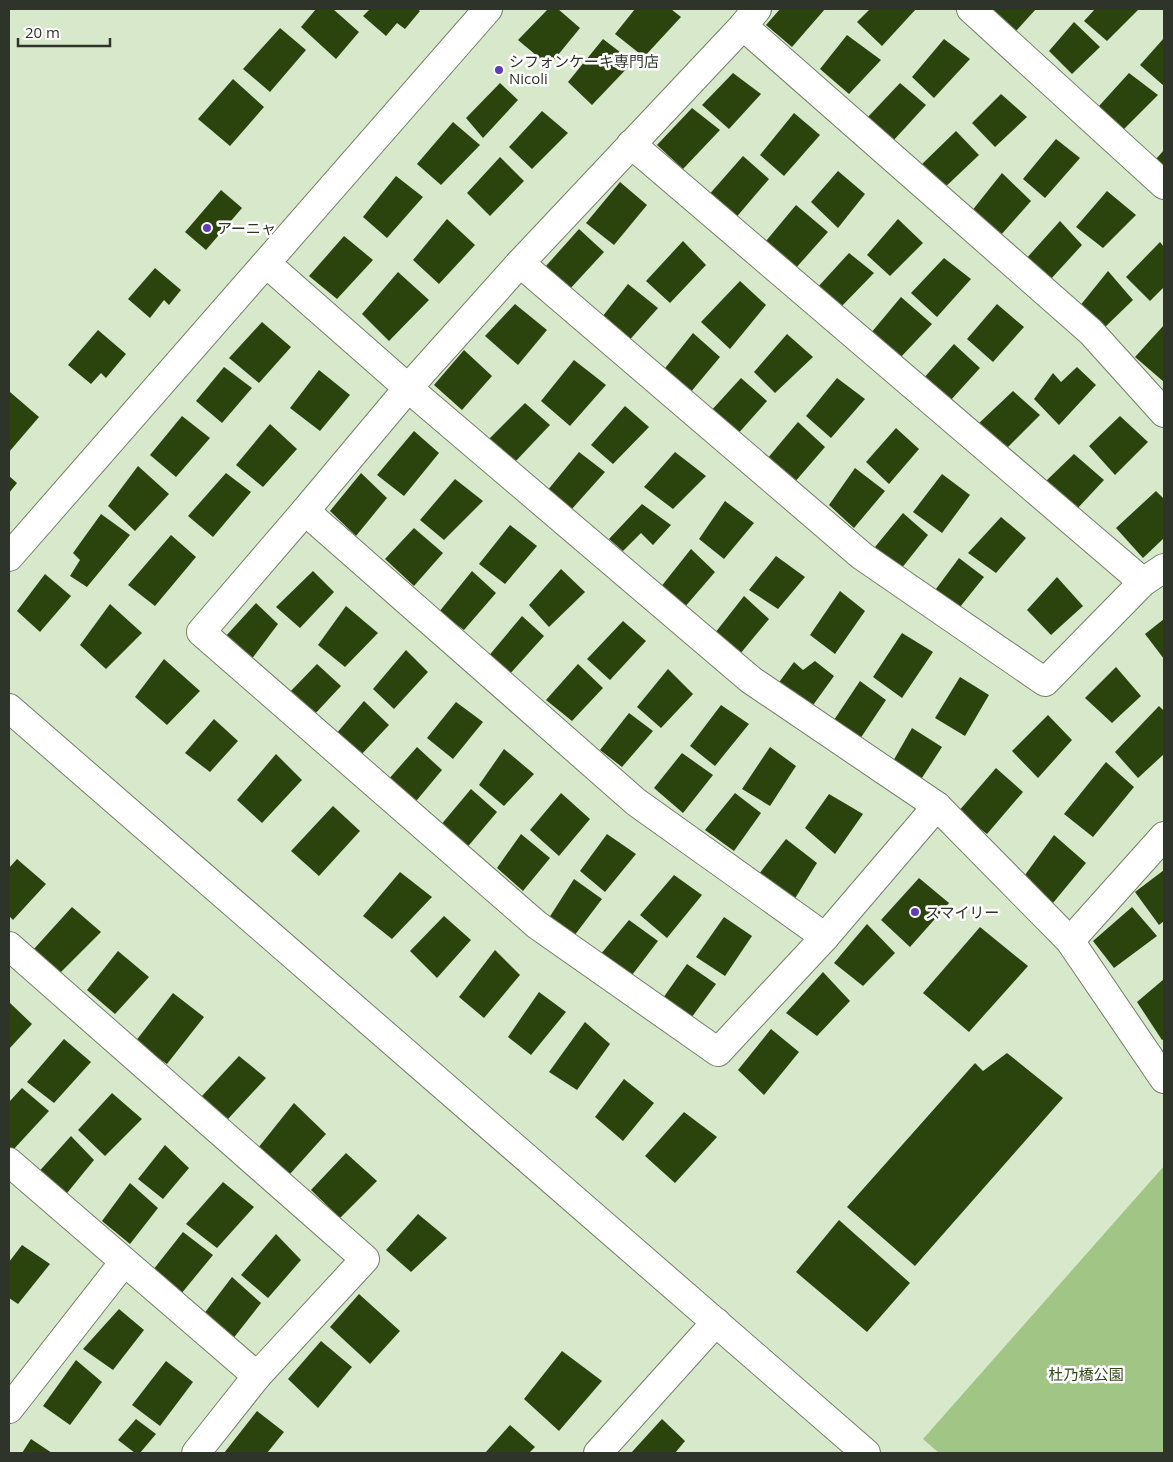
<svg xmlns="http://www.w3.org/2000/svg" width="1173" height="1462" viewBox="0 0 1173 1462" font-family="'Open Sans','Noto Sans JP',sans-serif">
<rect width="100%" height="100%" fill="#d8e9cb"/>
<polygon fill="#a1c584" points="1164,1166 1164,1453 939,1453 923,1439"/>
<g fill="#2b440e">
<polygon points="316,9 333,9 359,32 336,59 301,27"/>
<polygon points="370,9 417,9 420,11 405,29 397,23 386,36 363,16"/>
<polygon points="548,9 558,9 580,28 549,66 518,40"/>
<polygon points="635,9 671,9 681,17 644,57 615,34"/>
<polygon points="780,9 825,9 792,47 766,25"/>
<polygon points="870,9 916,9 882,46 857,22"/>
<polygon points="993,9 1036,9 1016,31 991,11"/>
<polygon points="1095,9 1139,9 1107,41 1084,21"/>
<polygon points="1074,22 1100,47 1072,74 1049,51"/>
<polygon points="280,28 306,50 270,92 243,69"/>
<polygon points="847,35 881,60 849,94 820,69"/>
<polygon points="1164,38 1164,86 1140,65"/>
<polygon points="603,39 633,62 592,105 568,82"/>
<polygon points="944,39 970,59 934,98 912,77"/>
<polygon points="733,73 761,94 729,129 702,105"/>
<polygon points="1129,73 1158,95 1123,130 1099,106"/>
<polygon points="233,79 264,107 230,146 198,119"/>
<polygon points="500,83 518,100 483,138 466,118"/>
<polygon points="900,83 926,105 892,142 866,119"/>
<polygon points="1001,94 1027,117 995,147 972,123"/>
<polygon points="692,108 720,130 683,169 657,145"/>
<polygon points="542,111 568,133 532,169 509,147"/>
<polygon points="794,113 820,135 784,176 760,155"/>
<polygon points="453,122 480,145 441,185 417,164"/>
<polygon points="956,131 979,155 940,192 918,168"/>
<polygon points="1056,139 1080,158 1045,198 1023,179"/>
<polygon points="1164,150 1164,166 1156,159"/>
<polygon points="743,156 769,179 734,220 707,197"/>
<polygon points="500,157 524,181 490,216 467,193"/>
<polygon points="838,171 865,194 838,228 811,202"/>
<polygon points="1002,173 1031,201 1000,236 971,212"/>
<polygon points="396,176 423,197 387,238 363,217"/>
<polygon points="620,182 647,205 614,245 586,223"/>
<polygon points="221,190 242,208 206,250 185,232"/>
<polygon points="1107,191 1136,215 1103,248 1076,227"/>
<polygon points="796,205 828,232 795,269 766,241"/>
<polygon points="447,219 475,245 439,284 413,260"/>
<polygon points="898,219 923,243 890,276 867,255"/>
<polygon points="1060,221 1082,245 1050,280 1025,260"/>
<polygon points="579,229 604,252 569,290 546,266"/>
<polygon points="344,236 373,260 337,299 309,276"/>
<polygon points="683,241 706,265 670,303 646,281"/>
<polygon points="1160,242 1164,247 1164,287 1150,301 1126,277"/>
<polygon points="849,253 874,273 840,308 817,288"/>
<polygon points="944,258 971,279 937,317 911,293"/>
<polygon points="155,268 181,290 169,305 164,300 150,318 128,299"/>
<polygon points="1108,271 1133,300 1102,330 1079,307"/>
<polygon points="398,272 429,300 389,341 362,314"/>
<polygon points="740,281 766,305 730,349 701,322"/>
<polygon points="628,284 658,308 626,344 599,321"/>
<polygon points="901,297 932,324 900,358 871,333"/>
<polygon points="515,304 547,330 518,365 485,336"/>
<polygon points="997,304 1024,327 993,362 967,339"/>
<polygon points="262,322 291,347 259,383 229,358"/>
<polygon points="1164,325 1164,382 1135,357"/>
<polygon points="98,330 126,354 106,378 101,373 91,384 68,365"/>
<polygon points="693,333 720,357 690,393 662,372"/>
<polygon points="787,334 813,357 775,393 754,372"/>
<polygon points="954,344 980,368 950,401 923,379"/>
<polygon points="464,350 492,376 462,410 434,385"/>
<polygon points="574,360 606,385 570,426 541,401"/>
<polygon points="224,367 252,388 222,423 196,401"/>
<polygon points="1077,367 1096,385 1059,425 1034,399 1053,373 1061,382"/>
<polygon points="319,370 350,395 320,431 290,408"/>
<polygon points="741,378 767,401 736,436 710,412"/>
<polygon points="837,378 865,399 831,438 806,416"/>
<polygon points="1013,391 1040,415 1005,450 977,425"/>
<polygon points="10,392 39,417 9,452 9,394"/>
<polygon points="525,403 550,425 514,463 489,439"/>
<polygon points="625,406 649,427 613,464 591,445"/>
<polygon points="182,416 210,438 176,477 150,455"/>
<polygon points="1120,416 1148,442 1115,475 1089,446"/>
<polygon points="798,422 825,447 794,483 767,459"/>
<polygon points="270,424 297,449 263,487 236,465"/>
<polygon points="896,428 919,449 889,484 866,462"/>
<polygon points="414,431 439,453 404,496 377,475"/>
<polygon points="579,452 605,472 571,510 547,491"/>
<polygon points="675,452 706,476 673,509 644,487"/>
<polygon points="1074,454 1104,480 1076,510 1046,481"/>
<polygon points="138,466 169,494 135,531 108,506"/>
<polygon points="855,468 885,491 854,528 829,505"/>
<polygon points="226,473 251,492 213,537 188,516"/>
<polygon points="361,473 387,498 356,536 330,511"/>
<polygon points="942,474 970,495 942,533 913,512"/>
<polygon points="9,476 17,483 9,493"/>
<polygon points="455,479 483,501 444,540 420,520"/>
<polygon points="1156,491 1164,499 1164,538 1143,558 1116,528"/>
<polygon points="725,501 754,523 724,559 699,539"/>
<polygon points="642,504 671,525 653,545 641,533 623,551 609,539"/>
<polygon points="903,513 928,535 901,569 875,547"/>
<polygon points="101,514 130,535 87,587 70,576 80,560 73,553"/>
<polygon points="1001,517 1026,538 996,573 968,553"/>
<polygon points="510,525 537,546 505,584 479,564"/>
<polygon points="414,528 443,553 414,586 385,559"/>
<polygon points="171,535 196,557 155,606 128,585"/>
<polygon points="691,549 715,572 684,608 660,588"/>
<polygon points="776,556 805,577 778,609 749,590"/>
<polygon points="959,558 984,577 956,612 933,593"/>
<polygon points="561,569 585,592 549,627 529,605"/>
<polygon points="313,571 334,592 300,628 276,607"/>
<polygon points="472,571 496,593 464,630 439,612"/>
<polygon points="45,574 71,596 40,632 17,611"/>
<polygon points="1057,577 1083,606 1051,635 1027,610"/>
<polygon points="840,591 865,611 835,654 810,635"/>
<polygon points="744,596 769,619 740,654 715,633"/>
<polygon points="256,603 278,624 251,660 225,637"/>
<polygon points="110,604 142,633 106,669 80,645"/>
<polygon points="346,606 378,633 345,667 318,645"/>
<polygon points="522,616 544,636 508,676 487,658"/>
<polygon points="1164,619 1164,659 1145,634"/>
<polygon points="623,621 646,641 610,680 587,659"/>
<polygon points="902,633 933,652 902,698 873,677"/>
<polygon points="406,650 428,672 394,709 373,689"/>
<polygon points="164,659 200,691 167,725 135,697"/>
<polygon points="815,661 834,676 811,708 777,685 794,662 803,670"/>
<polygon points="317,664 341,686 312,717 286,696"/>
<polygon points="578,664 603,688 572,721 546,700"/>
<polygon points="1116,667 1141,696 1112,723 1085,698"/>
<polygon points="668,669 693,694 661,728 637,707"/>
<polygon points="960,677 989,695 965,736 935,718"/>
<polygon points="860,681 886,700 858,742 832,723"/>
<polygon points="364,701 389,725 360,756 336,734"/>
<polygon points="456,702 483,722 453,759 427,738"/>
<polygon points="721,705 749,724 715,766 690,746"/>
<polygon points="1159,706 1164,711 1164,754 1138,778 1115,752"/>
<polygon points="629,713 653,731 622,767 600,750"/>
<polygon points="1048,715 1072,740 1038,778 1012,751"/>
<polygon points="214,719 238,741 210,772 185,753"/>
<polygon points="912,728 942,747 920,781 892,763"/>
<polygon points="417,747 442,770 412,806 387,781"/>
<polygon points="770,747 796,766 770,806 742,789"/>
<polygon points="504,749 534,774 504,806 479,785"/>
<polygon points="682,753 713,775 683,813 654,788"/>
<polygon points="276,754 302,780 262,823 237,800"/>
<polygon points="1106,762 1134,787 1093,837 1064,814"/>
<polygon points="996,768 1023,792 987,834 958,812"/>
<polygon points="471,789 497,812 465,850 440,826"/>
<polygon points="561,793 590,819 559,856 530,830"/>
<polygon points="735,793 761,813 734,851 705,830"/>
<polygon points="829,794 863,814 835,854 805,828"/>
<polygon points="333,806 360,831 319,876 291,851"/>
<polygon points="521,834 550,858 523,891 497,868"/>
<polygon points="607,834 636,854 605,892 580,871"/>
<polygon points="1054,835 1086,863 1053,903 1025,875"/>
<polygon points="786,839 817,863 794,900 759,874"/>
<polygon points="17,859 46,884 13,920 9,916 9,868"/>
<polygon points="1164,870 1164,921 1159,925 1135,892"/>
<polygon points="400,872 432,897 392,939 363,916"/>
<polygon points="674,875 702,895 667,938 640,915"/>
<polygon points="919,878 949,903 910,947 881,920"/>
<polygon points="574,879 602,899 571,940 547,921"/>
<polygon points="72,907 101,932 60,973 33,950"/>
<polygon points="1132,907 1157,936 1114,968 1093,941"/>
<polygon points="444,916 471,940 437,978 410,951"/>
<polygon points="724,917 752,936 725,976 696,957"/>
<polygon points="629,920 658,941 629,979 600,955"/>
<polygon points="867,924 895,953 863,986 834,963"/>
<polygon points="980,927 1028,966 969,1032 923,993"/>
<polygon points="495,950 520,975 484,1018 459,997"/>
<polygon points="118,951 149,977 115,1014 87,990"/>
<polygon points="687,964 716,984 689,1021 661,1001"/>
<polygon points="823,972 850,1001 817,1036 786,1013"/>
<polygon points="1164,979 1164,1039 1162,1040 1137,1002"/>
<polygon points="539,992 566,1012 531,1055 508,1037"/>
<polygon points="173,993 204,1017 167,1064 135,1042"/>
<polygon points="9,1002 32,1024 9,1049"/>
<polygon points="585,1022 610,1044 577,1090 549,1072"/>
<polygon points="771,1029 799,1052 764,1095 738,1070"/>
<polygon points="64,1039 91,1062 54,1103 27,1082"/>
<polygon points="1007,1053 1063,1098 915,1266 847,1207 975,1063 983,1071"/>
<polygon points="239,1056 266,1078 228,1119 202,1096"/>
<polygon points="624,1079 654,1103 623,1141 595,1117"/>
<polygon points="22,1088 49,1111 13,1150 9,1147 9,1102"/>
<polygon points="112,1093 142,1119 105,1156 78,1130"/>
<polygon points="294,1103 326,1134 290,1174 258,1148"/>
<polygon points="684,1112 717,1137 675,1183 645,1156"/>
<polygon points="71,1136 94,1160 63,1198 35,1176"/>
<polygon points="165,1145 189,1168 163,1199 138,1179"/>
<polygon points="346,1153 377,1181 340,1218 311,1190"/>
<polygon points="223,1182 254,1207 217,1248 186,1224"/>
<polygon points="130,1183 158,1208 130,1244 102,1221"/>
<polygon points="418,1214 447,1238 411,1272 386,1250"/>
<polygon points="839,1220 910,1283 867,1332 796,1272"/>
<polygon points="183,1232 213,1255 181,1294 153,1270"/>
<polygon points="276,1234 301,1260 268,1298 241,1275"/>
<polygon points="22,1245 50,1264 18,1304 9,1298 9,1262"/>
<polygon points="232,1277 261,1303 232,1340 203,1315"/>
<polygon points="359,1294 400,1331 370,1364 330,1327"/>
<polygon points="119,1309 144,1330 113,1370 83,1349"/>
<polygon points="321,1341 352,1367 318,1408 288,1379"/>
<polygon points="562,1351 602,1381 559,1431 524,1399"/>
<polygon points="76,1360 102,1382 70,1425 43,1406"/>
<polygon points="166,1361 193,1382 160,1426 132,1405"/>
<polygon points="257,1411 284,1432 267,1453 224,1453"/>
<polygon points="136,1419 156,1434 140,1453 135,1453 118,1440"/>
<polygon points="662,1419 685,1441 675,1453 631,1453"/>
<polygon points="510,1425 535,1447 529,1453 485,1453"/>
<polygon points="31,1439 52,1453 22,1453"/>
</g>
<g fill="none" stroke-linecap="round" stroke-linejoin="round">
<defs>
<g id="minor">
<polyline points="757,9 743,26 520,263 408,388 305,511 201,632 537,925 718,1052 825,937 937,806"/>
<polyline points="971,9 1164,185"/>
<polyline points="743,26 1091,332 1164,413"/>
<polyline points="631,144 1143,582"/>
<polyline points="520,263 862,556 1045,682 1143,582 1164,568"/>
<polyline points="267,264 408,388 751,680 937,806 1070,941 1164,1079"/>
<polyline points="305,511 636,802 825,937"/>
<polyline points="1070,941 1164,836"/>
<polyline points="9,946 365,1259 257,1376 196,1453"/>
<polyline points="9,1162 257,1376"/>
<polyline points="9,1409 124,1262"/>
<polyline points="598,1453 716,1322"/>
</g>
<g id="tertiary">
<polyline points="9,557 488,9"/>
<polyline points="9,708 866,1453"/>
</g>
</defs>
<use href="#minor" stroke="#728166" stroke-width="30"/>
<use href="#tertiary" stroke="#728166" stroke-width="30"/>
<use href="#minor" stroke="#fff" stroke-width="28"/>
<use href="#tertiary" stroke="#fff" stroke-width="28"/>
</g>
<g fill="#603db6" stroke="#fff" stroke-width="2">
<circle cx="499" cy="70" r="5"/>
<circle cx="207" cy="228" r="5"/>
<circle cx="915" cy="912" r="5"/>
</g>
<g text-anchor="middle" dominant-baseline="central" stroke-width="5" stroke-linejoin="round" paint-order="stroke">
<g font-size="15" fill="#2e3429" stroke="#fff" text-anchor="start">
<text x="509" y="61">シフォンケーキ専門店<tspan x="509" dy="17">Nicoli</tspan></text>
<text x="217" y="228">アーニャ</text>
<text x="925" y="912">スマイリー</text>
</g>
<g font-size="15" fill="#314a17" stroke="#fff">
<text x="1086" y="1374">杜乃橋公園</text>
</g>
</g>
<rect width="1173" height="1462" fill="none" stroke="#2e3429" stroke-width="20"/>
<path d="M18 38v8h92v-8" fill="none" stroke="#2e3429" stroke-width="2.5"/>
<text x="25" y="38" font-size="15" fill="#2e3429" stroke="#ffffff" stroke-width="4" paint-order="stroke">20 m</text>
</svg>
